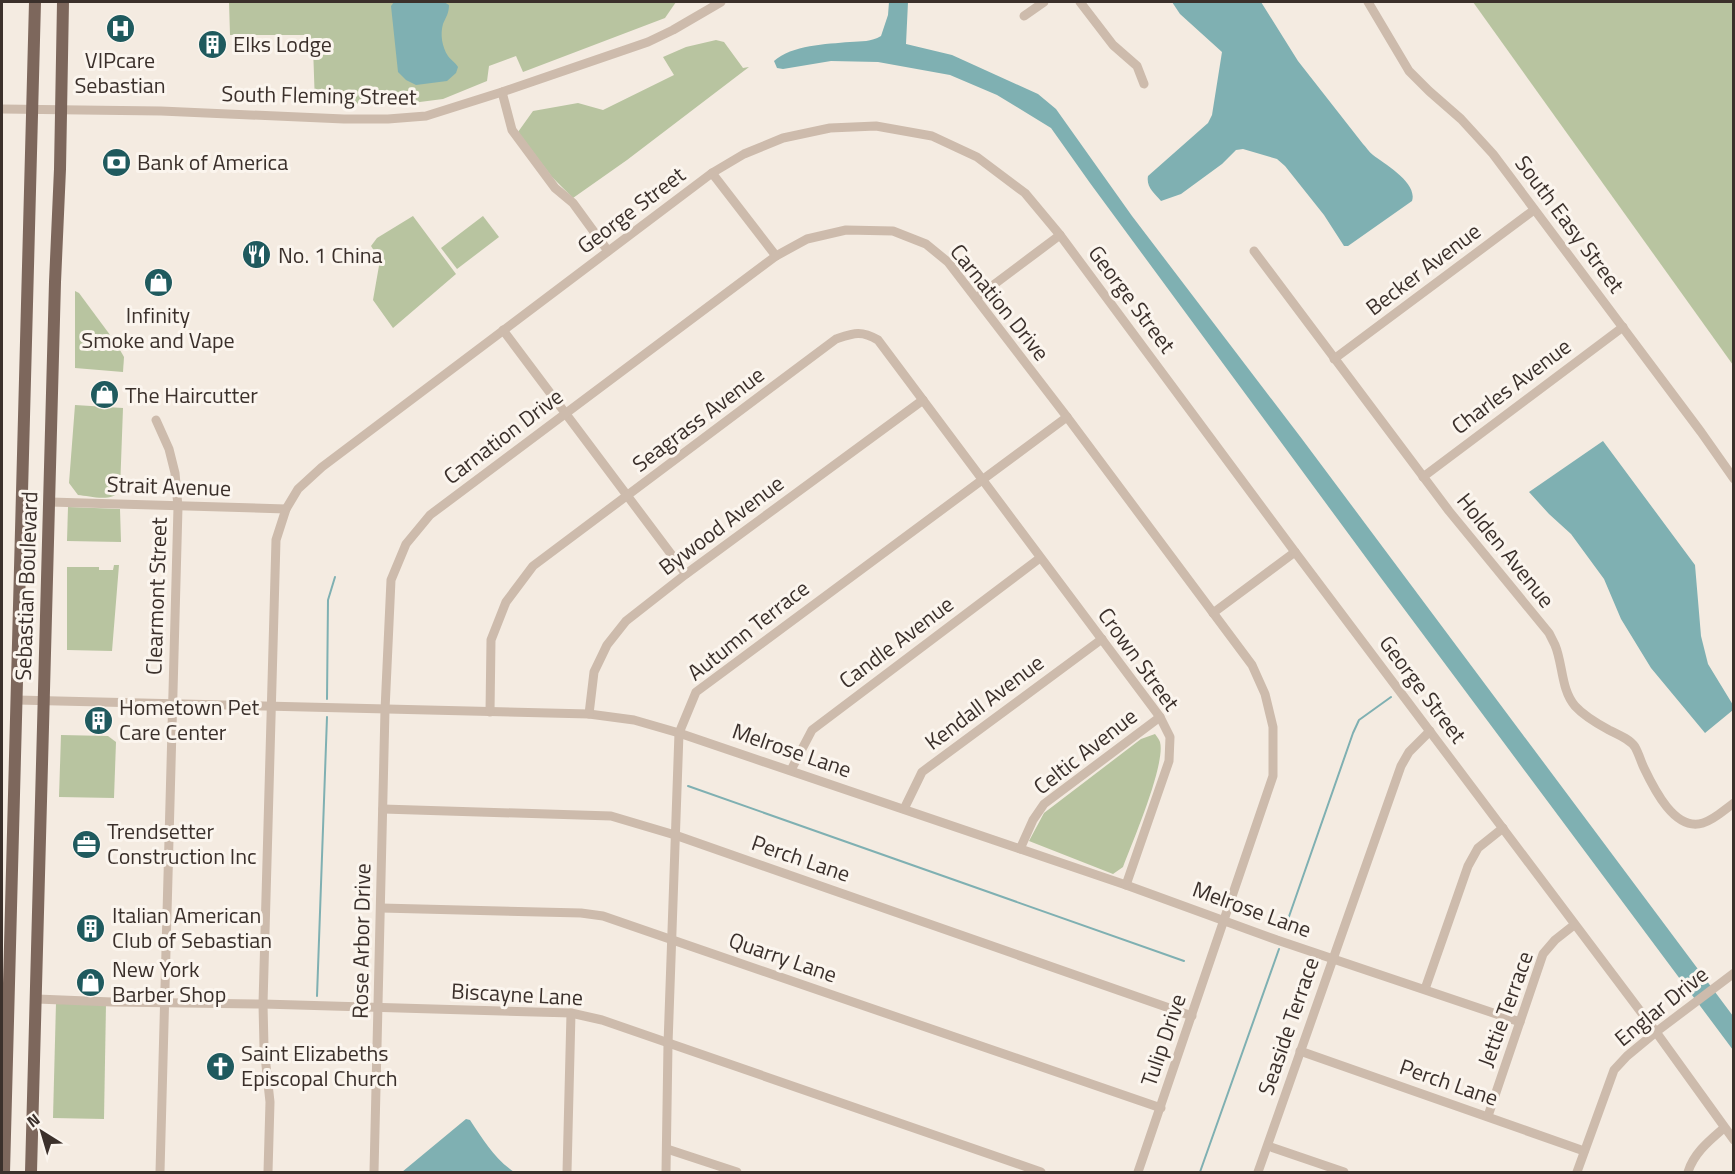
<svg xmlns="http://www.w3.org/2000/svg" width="1735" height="1174" viewBox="0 0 1735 1174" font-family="'Titillium Web',sans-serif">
<rect width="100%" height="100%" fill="#f4ebe1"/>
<g fill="#b8c4a0">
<polygon points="229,2 676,2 665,18 523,72 516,56 489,66 487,81 443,99 412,103 315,104 313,47 308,35 230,35"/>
<polygon points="1473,2 1733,2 1733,365"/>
<polygon points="716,40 724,42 743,68 749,67 627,160 573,198 552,177 518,132 533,111 578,103 603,110 674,75 663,57 686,47"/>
<polygon points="413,216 456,274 393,328 373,300 380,260 371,246 377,238"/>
<polygon points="483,216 499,237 457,269 441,248"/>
<polygon points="75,291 79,293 116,343 124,357 123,372 75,368"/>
<path d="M75,405L123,408L120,490C113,503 90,496 78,495L69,483Z"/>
<polygon points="68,507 120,509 121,542 67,541"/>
<polygon points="114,565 119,565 112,651 67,650 67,567 99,567 99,570 113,570"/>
<path d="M1155,734C1157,737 1159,739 1160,742C1166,764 1132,843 1123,867L1113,874L1029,841L1044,813L1141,739Z"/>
<polygon points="61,735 108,736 116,742 114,798 59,797"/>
<polygon points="56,1003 106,1004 104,1119 53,1118"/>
</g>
<g fill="#7fb0b2">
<path d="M394,2H444L449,5C449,13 446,17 443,24C440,34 442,47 448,56C451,60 455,62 458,67L456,73L447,81L416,85L406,80L398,72L391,6Z"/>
<path d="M889,2H908L906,44L952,55L1038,94L1056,109L1132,216L1302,439L1733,1016V1050L1381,578L1090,183L1051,128L997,95L950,75L878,62L831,61L783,69L777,68L774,61C792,45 826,44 850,42C862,41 871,42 881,36L888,15Z"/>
<path d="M1172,2H1261L1298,61L1363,144C1366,147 1369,152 1373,155C1385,164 1418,183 1412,201L1348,246H1344L1324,215L1285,166L1277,159L1243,149L1236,150L1222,164L1181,194L1161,201C1154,193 1146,187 1148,176L1208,123L1212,115L1222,52L1180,14Z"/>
<polygon points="1603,441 1695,565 1701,636 1708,664 1733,705 1733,710 1705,733 1651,668 1621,619 1604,579 1571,534 1549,514 1529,492"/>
<path d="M466,1119L470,1120C484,1141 494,1158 514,1172H402Z"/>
</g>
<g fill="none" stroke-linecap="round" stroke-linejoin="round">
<g stroke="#7fb0b2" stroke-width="2">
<polyline points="327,699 328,600 335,577"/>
<polyline points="688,786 1184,961"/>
<polyline points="1285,928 1353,733 1359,720 1391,697"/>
<polyline points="317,996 327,717"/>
<polyline points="1200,1172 1279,949"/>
</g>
<g stroke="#cdbbac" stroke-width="9">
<polyline points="1080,2 1113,45 1137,66 1144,84"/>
<polyline points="1368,2 1409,71 1429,91 1461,119 1493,154 1701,432 1734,479"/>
<polyline points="1024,16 1044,2"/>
<polyline points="502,92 512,130 555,188 573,203 608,251"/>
<polyline points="2,109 161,111 344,119 388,119 426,116 502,92 648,42 673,30 721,2"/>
<polyline points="712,173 776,256"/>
<path d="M1254,251L1449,511L1549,633C1551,637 1553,641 1555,645C1563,664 1561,690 1575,706C1584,716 1596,723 1609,730C1617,734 1630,739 1635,747C1639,754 1641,762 1644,768C1654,789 1675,832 1703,823C1714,820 1724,810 1734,803"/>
<polyline points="976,298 1060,235"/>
<polyline points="503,330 686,574"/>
<polyline points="1334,359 1534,210"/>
<polyline points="156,420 169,449 175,473 178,507 160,1172"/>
<polyline points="1423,477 1623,327"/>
<polyline points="50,502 286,509"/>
<polyline points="1213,613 1295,552"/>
<polyline points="17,700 589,714 634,720 679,733 1126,885 1277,940 1520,1022"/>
<path d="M490,712L491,640L506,602L533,566L836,339C854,333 861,330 878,340L1160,717L1170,737L1169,761L1126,885"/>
<polyline points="589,714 594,672 607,645 626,621 686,574 923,400"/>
<polyline points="791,770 812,730 1040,558"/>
<polyline points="383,809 611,816 675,835 1192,1016"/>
<polyline points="904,809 922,772 1102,639"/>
<polyline points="1020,849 1033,820 1044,804 1160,717"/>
<polyline points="381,908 581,913 603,916 1161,1108"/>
<polyline points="1425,989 1468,866 1478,848 1503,828"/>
<polyline points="37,999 112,1002 263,1004 571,1013 602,1020 1041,1172"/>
<polyline points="1300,1051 1584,1151"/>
<polyline points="1488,1116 1543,954 1555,940 1574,925"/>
<polyline points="1268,1146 1344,1172"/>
<polyline points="667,1149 737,1172"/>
<polyline points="268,1172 270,1102 264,1047 263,1004 276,540 286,509 298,489 322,467 712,173 744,154 783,138 830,128 876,126 932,136 977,157 1025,193 1060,235 1295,552 1656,1032 1734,1140"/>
<polyline points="374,1172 385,710 391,580 406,544 430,515 776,256 807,239 846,230 893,231 926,244 948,262 1067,417 1252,665 1265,694 1273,727 1273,776 1138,1172"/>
<polyline points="567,1172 571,1013"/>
<polyline points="666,1172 668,1044 679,733 696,692 1067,417"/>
<polyline points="1258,1172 1401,766 1409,752 1430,731"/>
<polyline points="1577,1172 1614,1070 1627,1056 1656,1032 1734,973"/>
<path d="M1688,1172C1694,1153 1709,1141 1724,1128"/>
</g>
<g stroke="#7d675c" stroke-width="12">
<polyline points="4,1172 35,2"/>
<polyline points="31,1172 55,282 60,169 63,2"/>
</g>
</g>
<defs>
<symbol id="hospital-disc" viewBox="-11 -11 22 22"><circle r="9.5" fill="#1f5a5e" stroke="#fbf5ee"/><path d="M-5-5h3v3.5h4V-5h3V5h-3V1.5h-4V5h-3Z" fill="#fff"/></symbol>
<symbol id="building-disc" viewBox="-11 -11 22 22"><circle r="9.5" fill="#1f5a5e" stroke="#fbf5ee"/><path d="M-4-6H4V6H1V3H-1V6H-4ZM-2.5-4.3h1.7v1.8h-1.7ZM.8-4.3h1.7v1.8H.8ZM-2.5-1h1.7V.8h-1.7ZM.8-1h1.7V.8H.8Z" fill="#fff"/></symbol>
<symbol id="bank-disc" viewBox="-11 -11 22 22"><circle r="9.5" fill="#1f5a5e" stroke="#fbf5ee"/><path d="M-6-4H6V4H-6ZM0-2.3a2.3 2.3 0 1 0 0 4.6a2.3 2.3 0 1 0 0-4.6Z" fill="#fff"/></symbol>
<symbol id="restaurant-disc" viewBox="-11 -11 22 22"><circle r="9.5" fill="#1f5a5e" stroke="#fbf5ee"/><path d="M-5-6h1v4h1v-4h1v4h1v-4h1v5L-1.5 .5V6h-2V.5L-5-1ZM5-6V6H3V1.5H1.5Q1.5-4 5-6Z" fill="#fff"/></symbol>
<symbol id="shop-disc" viewBox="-11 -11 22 22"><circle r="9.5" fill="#1f5a5e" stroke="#fbf5ee"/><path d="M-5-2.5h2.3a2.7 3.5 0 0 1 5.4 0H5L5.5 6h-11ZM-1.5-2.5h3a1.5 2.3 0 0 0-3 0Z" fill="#fff"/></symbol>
<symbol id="office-disc" viewBox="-11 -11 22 22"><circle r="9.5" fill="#1f5a5e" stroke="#fbf5ee"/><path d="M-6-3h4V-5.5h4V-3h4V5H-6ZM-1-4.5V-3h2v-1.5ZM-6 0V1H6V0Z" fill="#fff"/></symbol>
<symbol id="church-disc" viewBox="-11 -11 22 22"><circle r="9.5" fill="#1f5a5e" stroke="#fbf5ee"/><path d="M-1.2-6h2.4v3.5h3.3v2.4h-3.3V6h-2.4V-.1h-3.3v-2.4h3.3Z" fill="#fff"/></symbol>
</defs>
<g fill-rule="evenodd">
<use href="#hospital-disc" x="104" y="12" width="33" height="33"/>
<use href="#building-disc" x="196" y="28" width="33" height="33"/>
<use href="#bank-disc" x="100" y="146" width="33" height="33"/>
<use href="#restaurant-disc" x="240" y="238" width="33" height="33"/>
<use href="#shop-disc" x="142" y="266" width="33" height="33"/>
<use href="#shop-disc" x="88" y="378" width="33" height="33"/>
<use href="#building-disc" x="82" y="704" width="33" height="33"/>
<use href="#office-disc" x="70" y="828" width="33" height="33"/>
<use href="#building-disc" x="74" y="912" width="33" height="33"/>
<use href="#shop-disc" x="74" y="966" width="33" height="33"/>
<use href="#church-disc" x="204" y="1050" width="33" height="33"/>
</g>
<g text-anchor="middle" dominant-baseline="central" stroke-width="6" stroke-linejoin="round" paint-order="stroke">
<g font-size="22" fill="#3b302b" stroke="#fbf5ee" text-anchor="start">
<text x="233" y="44">Elks Lodge</text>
<text x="120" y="60" text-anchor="middle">VIPcare<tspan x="120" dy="25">Sebastian</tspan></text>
<text x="137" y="162">Bank of America</text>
<text x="278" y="255">No. 1 China</text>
<text x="158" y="315" text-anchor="middle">Infinity<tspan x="158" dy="25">Smoke and Vape</tspan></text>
<text x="125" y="395">The Haircutter</text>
<text x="119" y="707">Hometown Pet<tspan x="119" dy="25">Care Center</tspan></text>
<text x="107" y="831">Trendsetter<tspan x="107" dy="25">Construction Inc</tspan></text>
<text x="112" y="915">Italian American<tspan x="112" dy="25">Club of Sebastian</tspan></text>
<text x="112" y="969">New York<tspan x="112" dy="25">Barber Shop</tspan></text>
<text x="241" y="1053">Saint Elizabeths<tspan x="241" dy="25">Episcopal Church</tspan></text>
</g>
<g font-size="22" fill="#3b302b" stroke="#fbf5ee">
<text transform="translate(319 95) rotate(1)">South Fleming Street</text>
<text transform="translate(631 210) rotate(-37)">George Street</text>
<text transform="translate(1570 224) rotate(53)">South Easy Street</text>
<text transform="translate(1423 269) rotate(-37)">Becker Avenue</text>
<text transform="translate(1132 299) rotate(53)">George Street</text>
<text transform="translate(1000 302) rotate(51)">Carnation Drive</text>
<text transform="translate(1511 386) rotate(-37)">Charles Avenue</text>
<text transform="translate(698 419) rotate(-37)">Seagrass Avenue</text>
<text transform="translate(503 436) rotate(-37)">Carnation Drive</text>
<text transform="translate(169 486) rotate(2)">Strait Avenue</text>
<text transform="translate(721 525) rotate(-37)">Bywood Avenue</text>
<text transform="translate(1506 550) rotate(51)">Holden Avenue</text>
<text transform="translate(26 586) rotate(-88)">Sebastian Boulevard</text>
<text transform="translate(156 596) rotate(-88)">Clearmont Street</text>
<text transform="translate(748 630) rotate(-38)">Autumn Terrace</text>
<text transform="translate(896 642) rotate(-37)">Candle Avenue</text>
<text transform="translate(1139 659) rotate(54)">Crown Street</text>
<text transform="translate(1423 689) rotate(53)">George Street</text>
<text transform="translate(984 702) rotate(-37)">Kendall Avenue</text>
<text transform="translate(792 750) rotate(19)">Melrose Lane</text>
<text transform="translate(1085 751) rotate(-38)">Celtic Avenue</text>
<text transform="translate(801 858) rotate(19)">Perch Lane</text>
<text transform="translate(1252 909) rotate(20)">Melrose Lane</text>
<text transform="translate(361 941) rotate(-89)">Rose Arbor Drive</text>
<text transform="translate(783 957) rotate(19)">Quarry Lane</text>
<text transform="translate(517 994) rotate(3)">Biscayne Lane</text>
<text transform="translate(1661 1006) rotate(-39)">Englar Drive</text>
<text transform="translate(1505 1009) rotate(-70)">Jettie Terrace</text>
<text transform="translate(1288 1026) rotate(-71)">Seaside Terrace</text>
<text transform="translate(1163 1040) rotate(-71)">Tulip Drive</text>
<text transform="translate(1449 1082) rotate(19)">Perch Lane</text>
</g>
</g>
<rect width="1735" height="1174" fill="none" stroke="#3b302b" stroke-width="6"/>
<g transform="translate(42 1132) rotate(323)" stroke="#fbf5ee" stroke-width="4.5" paint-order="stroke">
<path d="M0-4.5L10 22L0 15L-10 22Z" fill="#3b302b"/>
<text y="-9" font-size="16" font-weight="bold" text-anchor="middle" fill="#3b302b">N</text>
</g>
</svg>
